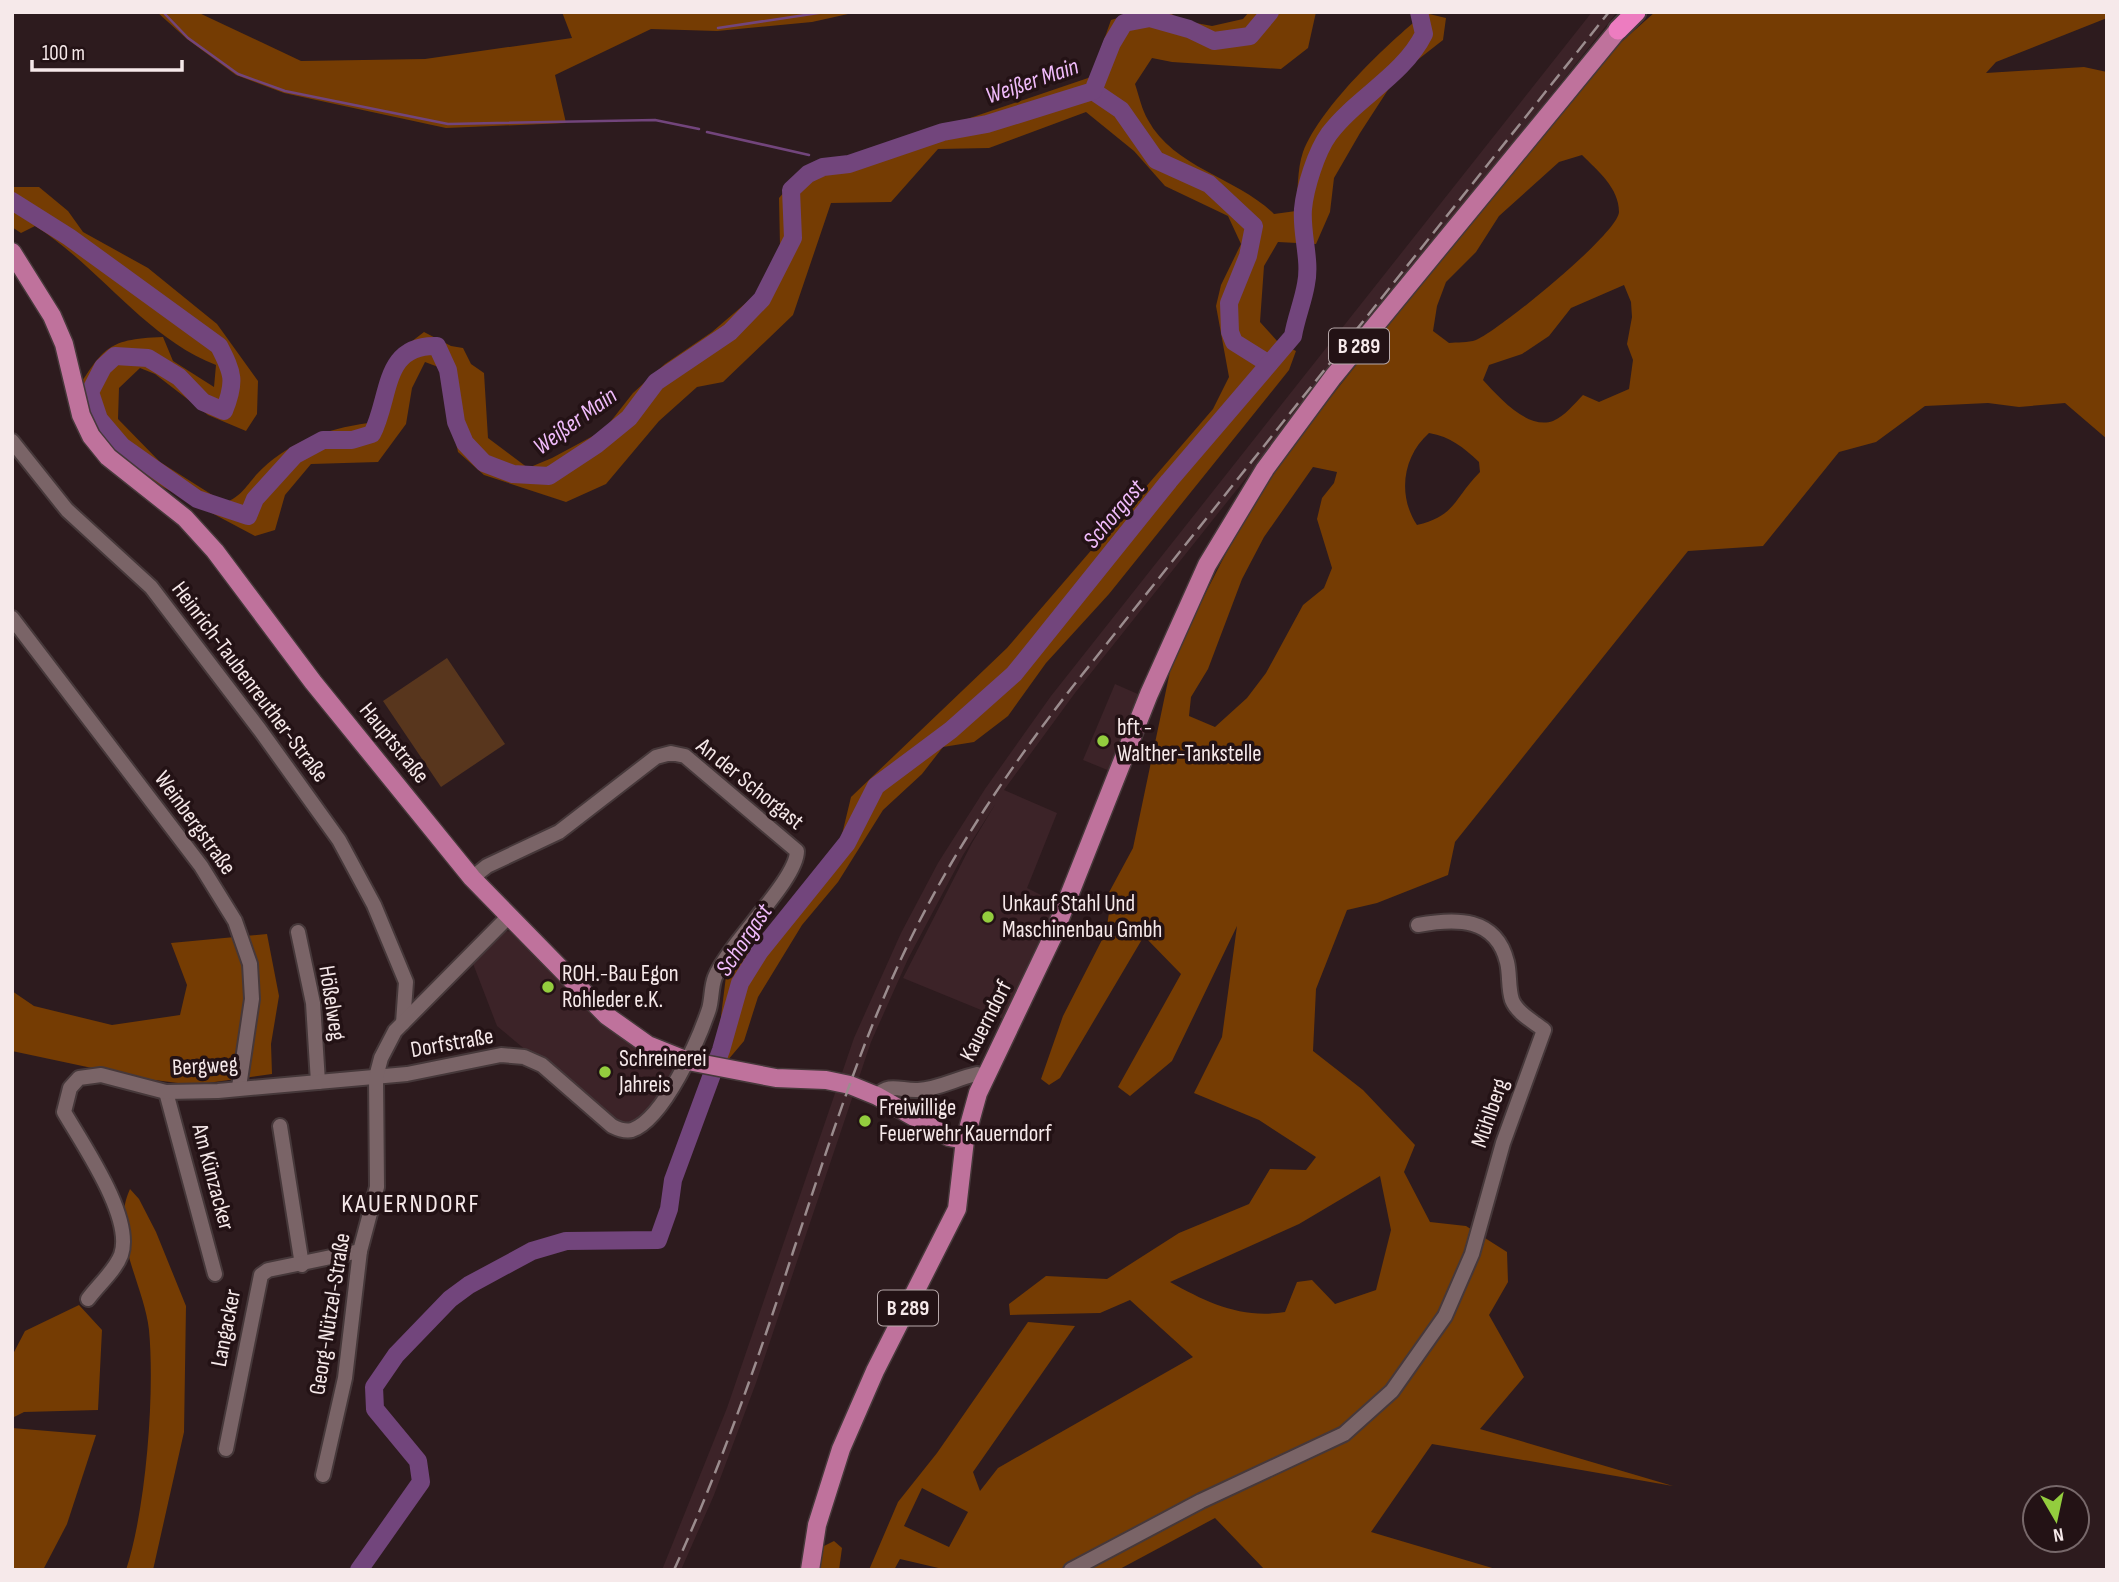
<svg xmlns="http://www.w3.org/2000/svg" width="2119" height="1582" viewBox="0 0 2119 1582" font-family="'Sofia Sans Condensed',sans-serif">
<rect width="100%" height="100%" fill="#2d1b1e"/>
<g fill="#3c2328">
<polygon points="1592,12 1617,12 1075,693 1004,790 1057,813 1027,888 1059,904 1008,1021 903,978 972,843 996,803 963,855 908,959 871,1042 756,1383 714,1495 681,1570 662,1570 727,1408 854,1038 901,933 938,863 985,789 1051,696"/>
<polygon points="1115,684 1140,695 1110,771 1083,760"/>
<polygon points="506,931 515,932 600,1015 683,1064 652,1111 636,1124 615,1124 497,1026 472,961 498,933"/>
</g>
<polygon fill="#58361d" points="447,658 505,744 441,787 383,701"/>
<g fill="#753c03" fill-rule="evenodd">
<polygon points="157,12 197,12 301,61 425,59 572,38 562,12 857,12 812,22 717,31 651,29 555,75 566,123 446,128 284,93 236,75 187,39"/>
<path d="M1138,12H1169L1180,20L1212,26L1243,19L1249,12H1316L1308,48L1281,69L1172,62L1152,58L1135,84C1139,96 1142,110 1148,120C1174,168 1238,178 1274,214L1296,211C1298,193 1297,169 1303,152C1321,106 1387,44 1425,13L1446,18L1443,40L1397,76L1360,133L1334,178L1330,212L1316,244L1278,242L1264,266L1260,322L1278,342L1296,351L1289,370L1109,594L1046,663L1008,716L974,742L943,747L922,774L883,810L838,882L802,925L758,997L744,1041L722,1067L708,1063L717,1049L727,968L763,939L791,900L808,887L839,847L851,797L1007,648L1213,409L1229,377L1216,306L1221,285L1241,244L1228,216L1165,186L1134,151L1086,112L989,148L938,149L891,202L831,203L793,315L723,382L697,387L659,421L606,484L566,502L484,475L458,452L441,368L425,362L412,388L406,424L378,462L311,464L285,495L275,530L255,536L131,470L93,431L72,396C104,350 103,339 163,337L173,361L214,387L216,365C144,337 99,266 35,226L21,233L12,227V183L14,187H39L68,211L83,232L148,268L217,324L258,381L257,414L246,431L208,415L155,374L140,368L119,388L118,419L160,462L225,503C241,496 245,488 256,475C286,443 325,429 368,423L394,355L424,332L451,346L463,348L471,364L484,373L488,438L528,468L552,458L604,430L633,393L665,364L712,332L754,296L780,246L779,198L806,167L902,141L1091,77L1111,20Z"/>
<path d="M1655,12H2107V18L1996,62L1986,73L2084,67L2107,72V439L2065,403L2019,407L1988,403L1925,406L1876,442L1839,452L1763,546L1688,551L1455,842L1448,875L1377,903L1347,910L1316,989L1313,1051L1363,1090L1415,1145L1404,1172L1430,1222L1466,1226L1507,1252L1508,1282L1489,1315L1524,1377L1480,1429L1673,1486L1432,1444L1371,1532L1499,1570H1265L1215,1518L1118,1570H947L900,1559L894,1570H869L898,1502L937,1453L1028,1322L1075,1326L973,1472L980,1491L998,1468L1193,1357L1130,1300L1100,1313L1010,1315L1009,1304L1046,1276L1107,1279L1179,1233L1249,1204L1270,1169L1306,1170L1316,1157L1259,1120L1194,1093L1222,1037L1237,926L1172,1061L1130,1096L1118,1087L1181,974L1144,936L1060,1078L1049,1085L1041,1079L1063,1016L1106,932L1109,913L1106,898L1133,848L1173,657L1251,504L1326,403L1479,210L1609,53ZM1582,155C1598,171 1619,188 1619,212C1618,234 1498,331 1476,340C1468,343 1457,342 1449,343L1433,331L1437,306L1446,282L1476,252L1499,216L1559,162ZM1624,285L1631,302L1632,317L1627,344L1633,360L1629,389L1599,402L1583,395C1574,404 1565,416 1553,421C1527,430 1499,397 1483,380L1489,365L1522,354L1549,336L1571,308ZM1429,433C1451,437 1463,447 1479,462L1480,472C1454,498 1456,516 1417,525C1397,495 1403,456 1429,433ZM1313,467L1337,472L1334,483L1322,498L1317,519L1332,568L1324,588L1303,605L1266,673L1247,698L1215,727L1189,716L1191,697L1208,669L1242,579L1264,537ZM1380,1176L1391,1230L1376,1290L1335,1304L1312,1280L1297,1282L1285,1312C1241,1319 1208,1303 1170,1282L1299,1224ZM922,1488L968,1512L949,1547L904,1526Z"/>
<polygon points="267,934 279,996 271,1044 272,1074 193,1085 139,1078 12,1051 12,991 34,1006 112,1025 180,1015 187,985 171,943"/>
<path d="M130,1189L139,1199L156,1232L186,1306L184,1432L153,1570H126C146,1509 155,1394 149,1330C144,1284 109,1235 130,1189Z"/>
<polygon points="79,1305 102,1330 98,1410 24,1412 12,1418 12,1356 25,1331"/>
<polygon points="12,1428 96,1435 67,1524 43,1570 12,1570"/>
<polygon points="834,1541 842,1548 839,1570 819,1570 818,1549"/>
</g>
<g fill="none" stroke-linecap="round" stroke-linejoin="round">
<g stroke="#72457c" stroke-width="2.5">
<polyline points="163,12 188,38 238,74 285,91 448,124 655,120 699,129"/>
<polyline points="718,28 825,12"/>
<polyline points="707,132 809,155"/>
</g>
<g stroke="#72457c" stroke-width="18">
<polyline points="1093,91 1121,110 1156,160 1209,184 1254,226 1248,256 1229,303 1230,332 1234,342 1269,364"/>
<path d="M12,201L69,237L219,346C233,373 236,381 224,411L203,402L179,377L148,358L115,356L103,367L90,392L99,419L122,446L197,499L248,516L255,499L295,455L323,440H352L372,434C391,397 382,344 437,346L448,370L456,422L465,443L484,463L513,474L549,476L596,445L629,418L656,382L730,332L762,299L793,238L791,190L808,174L823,167L849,164L943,132L987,124L1093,91L1112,43L1124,23L1150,18L1189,29L1214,41L1250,36L1270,12"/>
<path d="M359,1570L421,1482L418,1461L375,1409L374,1387L396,1355L450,1299L469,1285L532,1251L566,1241L658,1240L669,1209L673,1180L721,1050L740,983L760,951L847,843L876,786L951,730L1014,674L1169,481L1293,336C1296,318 1303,302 1306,284C1311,260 1301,234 1303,209C1305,188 1316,152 1329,134C1357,97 1403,76 1424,34L1419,12"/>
</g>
<defs>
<g id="minor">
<polyline points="12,441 67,510 151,587 260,730 339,840 374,905 406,982 403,1023"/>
<polyline points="12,618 201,866 235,921 250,964 252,999 239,1087"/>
<polyline points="298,932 313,1003 318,1082"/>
<polyline points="166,1092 215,1274"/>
<path d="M877,1096C889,1082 901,1091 918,1090C939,1089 957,1078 977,1074L985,1078"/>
<polyline points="280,1126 302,1265"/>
<path d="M88,1299C98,1285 115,1271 121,1255C134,1218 83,1145 64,1112L70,1088L79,1078L101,1075L166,1092L218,1091L407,1074L501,1055L524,1057L542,1065L612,1126C618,1129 625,1132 632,1130C664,1119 699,1039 709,1009C712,999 711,987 715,977C729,943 797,880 797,851L685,756L671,753L656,757L559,832L487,866L472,878"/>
<polyline points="226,1449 261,1275 268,1270 360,1251"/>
<polyline points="323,1475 345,1378 360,1251 377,1187 376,1077 381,1058 395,1031 508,917"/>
<path d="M1071,1570L1201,1501L1344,1434L1392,1391L1445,1316L1472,1254L1503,1143L1544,1030C1534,1022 1517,1013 1512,1000C1508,988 1510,974 1507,962C1496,917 1456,918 1418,925"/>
</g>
<g id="major">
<polyline points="12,252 52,316 64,344 81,415 91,436 108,457 185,518 215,551 313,682 472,878 607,1016 648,1045 688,1061 776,1078 826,1080 850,1085 877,1096 949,1137 965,1140"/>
<polyline points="810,1570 817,1525 841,1449 875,1371 957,1209 965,1140 978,1093 1053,936 1149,694 1207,565 1265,469 1333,377 1618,30"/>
</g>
<polyline id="highway" points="1618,30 1636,12"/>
</defs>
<use href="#minor" stroke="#46383a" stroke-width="18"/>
<use href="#major" stroke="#46383a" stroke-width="21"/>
<use href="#highway" stroke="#46383a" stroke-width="23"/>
<use href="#minor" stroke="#7a6467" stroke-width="14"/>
<use href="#major" stroke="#bf729c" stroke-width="18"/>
<use href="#highway" stroke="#ed7cc0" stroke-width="19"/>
<path stroke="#9b8c8e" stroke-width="2.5" stroke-dasharray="14 7" stroke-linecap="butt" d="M674,1570C721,1466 758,1360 793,1252C826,1153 857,1053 901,959C946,862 1005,774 1070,690L1609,12"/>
</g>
<g fill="#93cd3e" stroke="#231215" stroke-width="2.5">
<circle cx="1103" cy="741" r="7"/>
<circle cx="988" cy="917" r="7"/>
<circle cx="548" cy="987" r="7"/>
<circle cx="605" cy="1072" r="7"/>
<circle cx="865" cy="1121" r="7"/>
</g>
<g text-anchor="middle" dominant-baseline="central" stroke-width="7" stroke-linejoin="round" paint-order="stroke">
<g fill="#231215" stroke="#b7a8aa" stroke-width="2">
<rect x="1329" y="328.5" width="60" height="35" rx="5"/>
<rect x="878" y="1290.5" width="60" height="35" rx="5"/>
</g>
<g font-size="21" font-weight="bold" fill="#f6e9ea">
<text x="1359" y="346">B 289</text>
<text x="908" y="1308">B 289</text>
</g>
<g font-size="23" fill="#f6e9ea" stroke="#231215">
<text transform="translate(250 682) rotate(53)">Heinrich-Taubenreuther-Straße</text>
<text transform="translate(394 743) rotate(51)">Hauptstraße</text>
<text transform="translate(750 784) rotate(39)">An der Schorgast</text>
<text transform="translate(195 823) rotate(54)">Weinbergstraße</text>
<text transform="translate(332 1003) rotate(81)">Hößelweg</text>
<text transform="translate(986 1021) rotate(-63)">Kauerndorf</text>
<text transform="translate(452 1043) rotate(-10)">Dorfstraße</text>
<text transform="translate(205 1066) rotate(-3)">Bergweg</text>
<text transform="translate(1490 1113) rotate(-71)">Mühlberg</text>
<text transform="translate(213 1177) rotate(75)">Am Künzacker</text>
<text transform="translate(330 1314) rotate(-81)">Georg-Nützel-Straße</text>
<text transform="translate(226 1328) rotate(-79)">Langacker</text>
</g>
<g font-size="23" fill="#f6e9ea" stroke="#231215" text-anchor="start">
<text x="1117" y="728">bft -<tspan x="1117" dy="26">Walther-Tankstelle</tspan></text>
<text x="1002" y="904">Unkauf Stahl Und<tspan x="1002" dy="26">Maschinenbau Gmbh</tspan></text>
<text x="562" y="974">ROH.-Bau Egon<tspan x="562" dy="26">Rohleder e.K.</tspan></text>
<text x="619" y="1059">Schreinerei<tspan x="619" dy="26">Jahreis</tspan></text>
<text x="879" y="1108">Freiwillige<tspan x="879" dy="26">Feuerwehr Kauerndorf</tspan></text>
</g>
<g font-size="24" font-style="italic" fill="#f0bbfb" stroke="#231215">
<text transform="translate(1032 81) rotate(-19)">Weißer Main</text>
<text transform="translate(575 421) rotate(-36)">Weißer Main</text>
<text transform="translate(1114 514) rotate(-50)">Schorgast</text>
<text transform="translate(744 940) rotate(-56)">Schorgast</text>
</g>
<g font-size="26" letter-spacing="2" fill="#f6e9ea" stroke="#231215">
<text x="411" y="1204">KAUERNDORF</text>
</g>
</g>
<rect width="2119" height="1582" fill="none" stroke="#f6e9ea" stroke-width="28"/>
<g transform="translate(2056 1519) rotate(171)"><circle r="33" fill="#231215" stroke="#77686a" stroke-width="2"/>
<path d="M0-5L12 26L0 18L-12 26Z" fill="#93cd3e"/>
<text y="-10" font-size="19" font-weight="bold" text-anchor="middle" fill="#f6e9ea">N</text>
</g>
<path d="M32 60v10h150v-10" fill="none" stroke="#f6e9ea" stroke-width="3.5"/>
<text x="42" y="60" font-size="21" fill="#f6e9ea" stroke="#231215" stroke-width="5" paint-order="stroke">100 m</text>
</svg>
